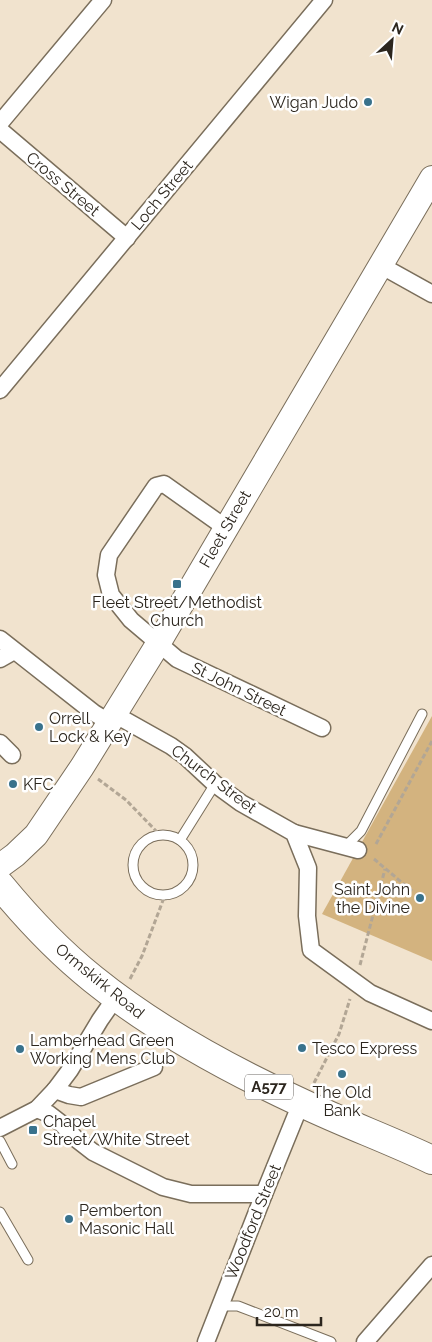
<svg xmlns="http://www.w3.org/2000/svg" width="432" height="1342" viewBox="0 0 432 1342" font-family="Raleway,sans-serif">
<rect width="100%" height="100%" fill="#f1e3ce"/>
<polygon fill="#d3b37f" points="432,716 432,961 322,914"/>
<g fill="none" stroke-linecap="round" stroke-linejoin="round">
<defs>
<g id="lane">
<circle cx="163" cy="865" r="30"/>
<polyline points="180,840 215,784"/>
<polyline points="346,846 361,831 422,714"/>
<polyline points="0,1141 12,1164"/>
<polyline points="0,1212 28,1260"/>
<polyline points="220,1306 238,1306 331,1342"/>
</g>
<g id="street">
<polyline points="0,123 103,0"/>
<polyline points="0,130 127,238"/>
<polyline points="380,265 432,294"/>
<polyline points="0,390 324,0"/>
<polyline points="226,528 164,484 156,486 109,555 106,575 111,595 131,620 177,659 322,728"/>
<polyline points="0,639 94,713 109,722"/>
<polyline points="0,659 14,651"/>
<polyline points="114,714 171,746 185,756 215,784 241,803 294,833 308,868 307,916 311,950 370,993 432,1021"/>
<polyline points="0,743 12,755"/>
<polyline points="294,833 358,850"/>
<polyline points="55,1090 69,1095 81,1097 154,1067"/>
<polyline points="37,1109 49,1114 62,1124 75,1138 93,1152 163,1187 191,1194 264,1194"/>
<polyline points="0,1128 37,1109 55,1090 70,1070 100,1020 116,997"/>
<polyline points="206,1342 264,1194 301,1103"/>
<polyline points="365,1342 432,1265"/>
</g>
<polyline id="secondary" points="0,866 15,855 36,835 82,767 158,644 432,178"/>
<path id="highway" d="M0,885C28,919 58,951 93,979C156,1030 230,1070 304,1104C346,1124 390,1140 432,1160"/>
</defs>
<use href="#lane" stroke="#7a6e5b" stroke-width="11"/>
<use href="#street" stroke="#7a6e5b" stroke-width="19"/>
<use href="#secondary" stroke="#7a6e5b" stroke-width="26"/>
<use href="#highway" stroke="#7a6e5b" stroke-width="30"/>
<g stroke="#b2a695" stroke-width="3" stroke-dasharray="5 2.5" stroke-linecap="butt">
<polyline points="98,779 126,800 160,835"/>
<polyline points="376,844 432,741"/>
<polyline points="374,859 412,891"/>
<polyline points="360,965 385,869"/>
<polyline points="130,979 142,956 165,895"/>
<polyline points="314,1083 339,1034 350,999"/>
</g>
<use href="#lane" stroke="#fff" stroke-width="9"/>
<use href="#street" stroke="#fff" stroke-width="16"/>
<use href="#secondary" stroke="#fff" stroke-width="24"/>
<use href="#highway" stroke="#fff" stroke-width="28"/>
</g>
<g fill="#39728c" stroke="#fff" stroke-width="2">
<circle cx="368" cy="102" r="5"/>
<rect x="172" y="579" width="10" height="10" rx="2.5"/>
<circle cx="39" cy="727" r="5"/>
<circle cx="13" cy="784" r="5"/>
<circle cx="420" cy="898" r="5"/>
<circle cx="302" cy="1048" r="5"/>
<circle cx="20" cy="1049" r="5"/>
<circle cx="342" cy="1074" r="5"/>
<rect x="28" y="1125" width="10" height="10" rx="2.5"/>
<circle cx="69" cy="1219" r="5"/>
</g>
<g text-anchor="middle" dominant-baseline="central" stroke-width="5" stroke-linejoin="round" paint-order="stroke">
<rect fill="#fff" stroke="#6b6762" stroke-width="1" x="245" y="1074.5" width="48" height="25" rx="4"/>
<g font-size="15" font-weight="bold" fill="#2c261e">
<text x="269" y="1087">A577</text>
</g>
<g font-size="16" fill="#2c261e" stroke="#fff" text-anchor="start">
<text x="358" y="102" text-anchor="end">Wigan Judo</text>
<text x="177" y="602" text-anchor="middle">Fleet Street/Methodist<tspan x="177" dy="18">Church</tspan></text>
<text x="49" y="718">Orrell<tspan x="49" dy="18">Lock &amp; Key</tspan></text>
<text x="23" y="784">KFC</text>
<text x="410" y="889" text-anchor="end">Saint John<tspan x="410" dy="18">the Divine</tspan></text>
<text x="30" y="1040">Lamberhead Green<tspan x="30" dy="18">Working Mens Club</tspan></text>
<text x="312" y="1048">Tesco Express</text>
<text x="342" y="1092" text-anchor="middle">The Old<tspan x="342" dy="18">Bank</tspan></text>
<text x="43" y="1121">Chapel<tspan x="43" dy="18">Street/White Street</tspan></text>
<text x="79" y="1210">Pemberton<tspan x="79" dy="18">Masonic Hall</tspan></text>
</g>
<g font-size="16" fill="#2c261e" stroke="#fff">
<text transform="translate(63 184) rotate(40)">Cross Street</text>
<text transform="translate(162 195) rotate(-50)">Loch Street</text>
<text transform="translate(225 529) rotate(-60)">Fleet Street</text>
<text transform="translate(239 689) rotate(26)">St John Street</text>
<text transform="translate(214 779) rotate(37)">Church Street</text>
<text transform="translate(100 981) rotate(39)">Ormskirk Road</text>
<text transform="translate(253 1222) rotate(-68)">Woodford Street</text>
</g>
</g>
<g transform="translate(392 40) rotate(26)" stroke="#ffffff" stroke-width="4" paint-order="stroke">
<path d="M0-4L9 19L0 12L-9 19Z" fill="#2c261e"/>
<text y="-8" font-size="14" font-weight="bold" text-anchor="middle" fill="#2c261e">N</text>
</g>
<path d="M257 1317v8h64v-8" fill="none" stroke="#2c261e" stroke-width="2.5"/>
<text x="264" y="1317" font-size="15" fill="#2c261e" stroke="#ffffff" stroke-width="4" paint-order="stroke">20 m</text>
</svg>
